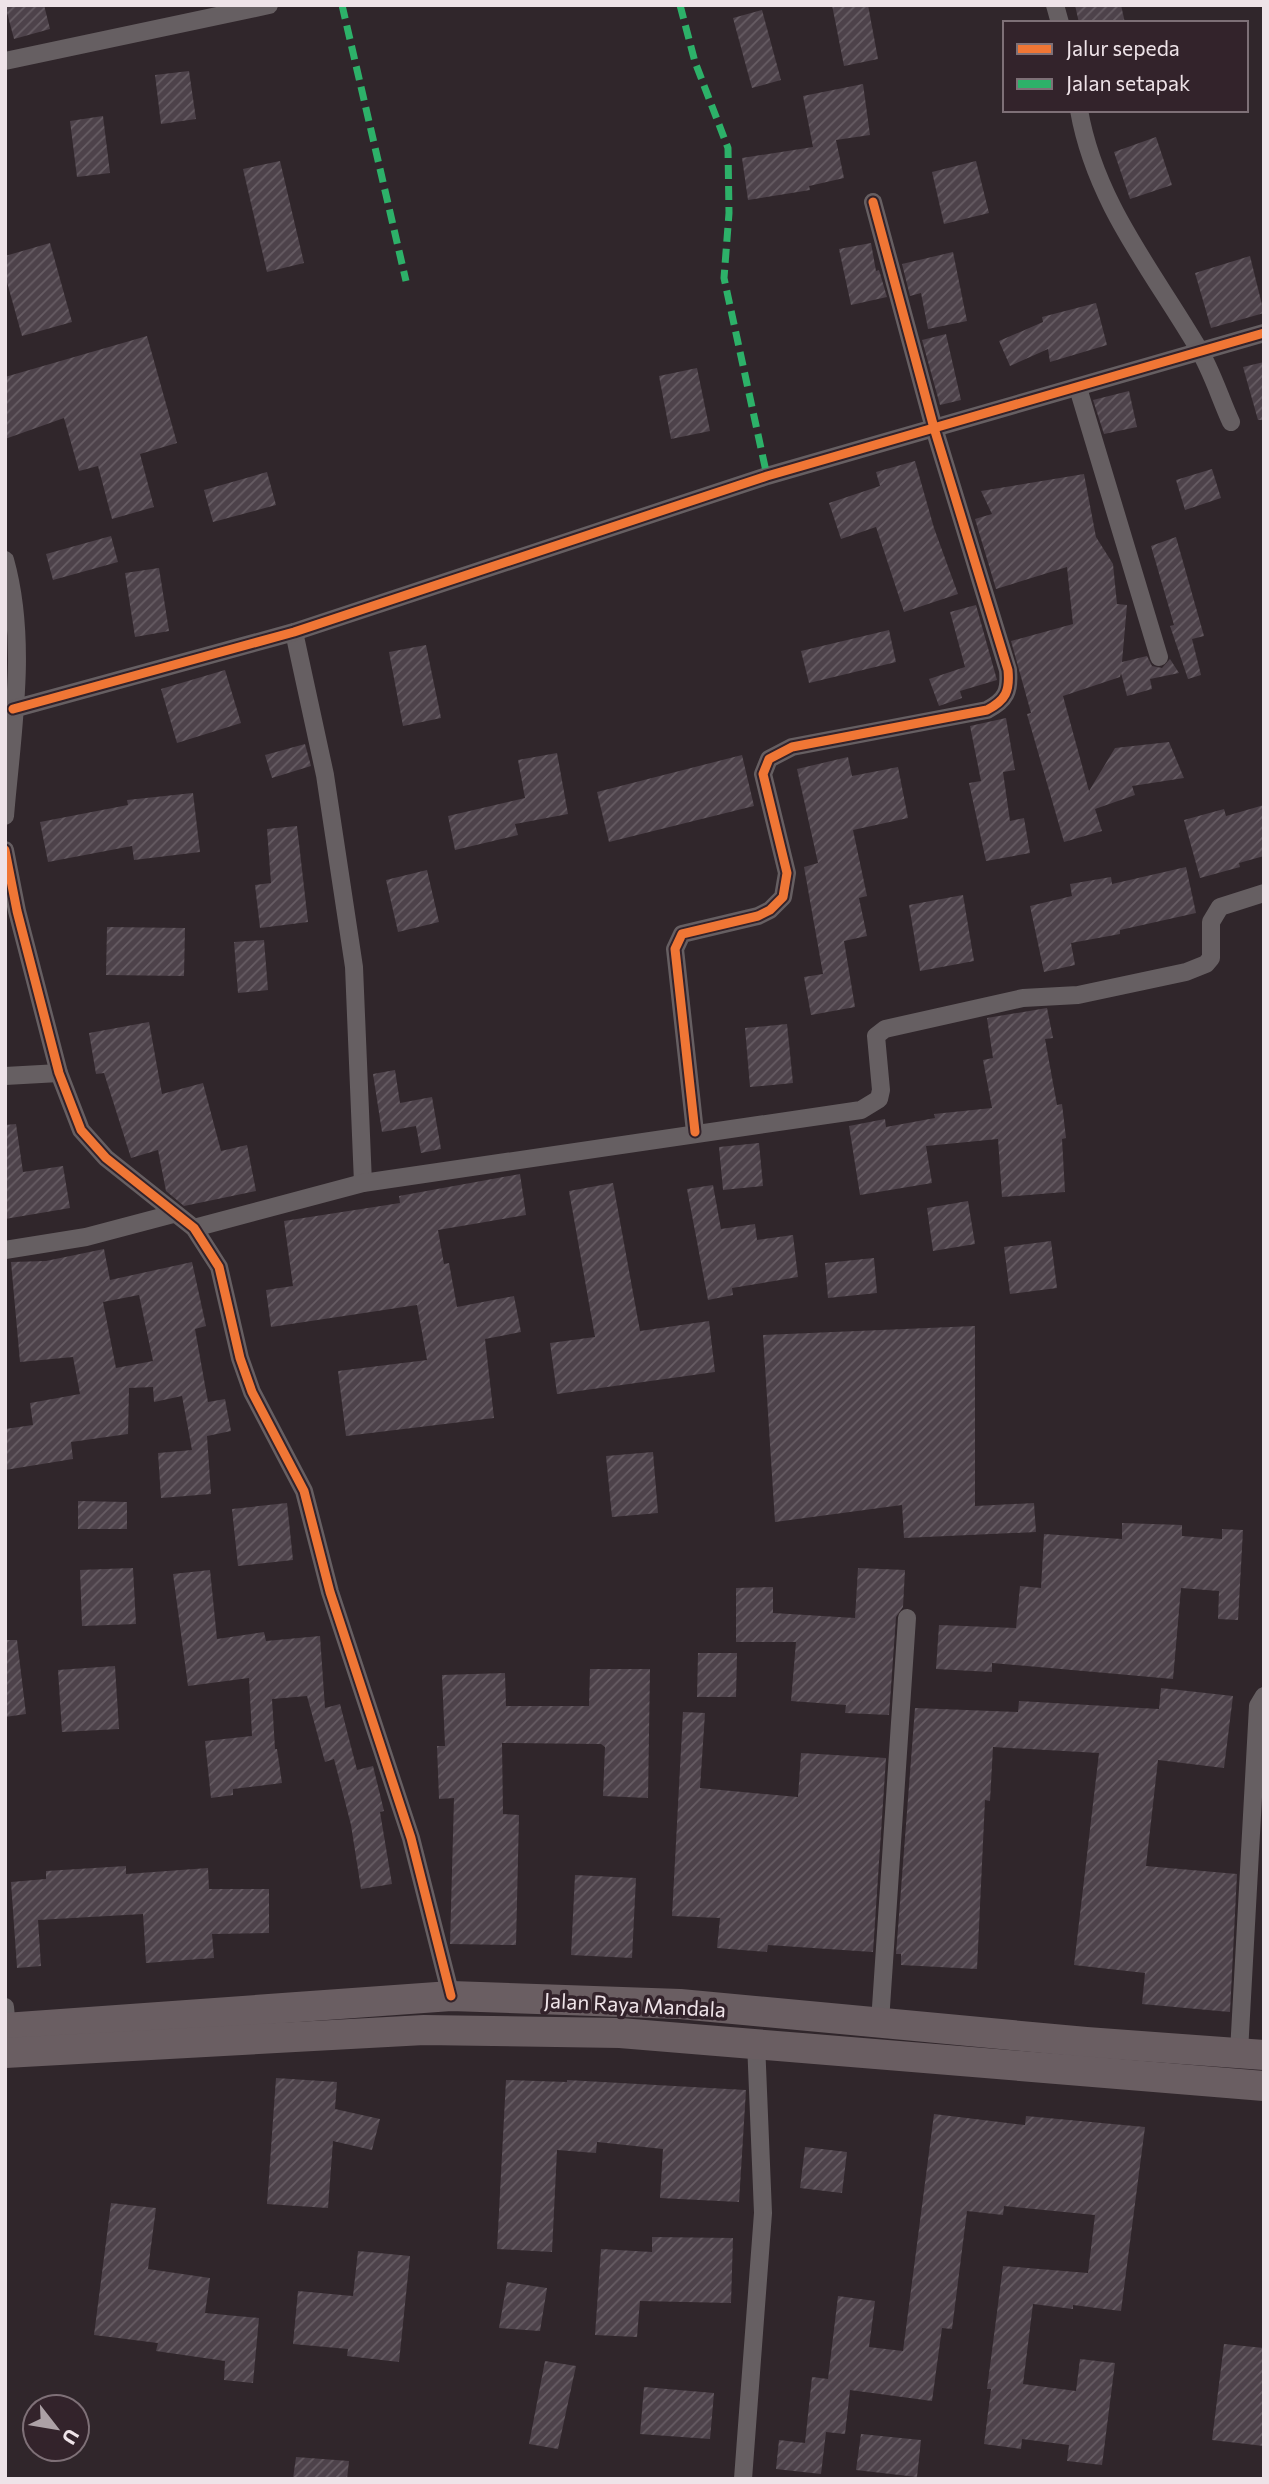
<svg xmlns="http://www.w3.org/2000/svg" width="1269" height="2484" viewBox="0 0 1269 2484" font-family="Commissioner,sans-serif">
<defs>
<pattern id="building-hatch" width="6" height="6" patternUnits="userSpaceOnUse" patternTransform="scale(1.75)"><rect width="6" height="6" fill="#4d424a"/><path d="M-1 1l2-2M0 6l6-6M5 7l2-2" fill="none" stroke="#675d64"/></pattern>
</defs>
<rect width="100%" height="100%" fill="#30262b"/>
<g fill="url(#building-hatch)" fill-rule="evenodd">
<polygon points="5,5 44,5 50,29 14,39"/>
<polygon points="832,5 868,5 878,59 844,66"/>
<polygon points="1075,5 1121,5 1125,23 1079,23"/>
<polygon points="762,10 781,80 752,88 733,18"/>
<polygon points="189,71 196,119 161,124 155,75"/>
<polygon points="863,84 870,135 836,140 844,178 809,186 810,190 748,200 742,158 813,147 803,96"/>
<polygon points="103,116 110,173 77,177 70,121"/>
<polygon points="1156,137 1172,185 1130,199 1114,152"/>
<polygon points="280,161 304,263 267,272 243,169"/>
<polygon points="976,161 989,213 944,224 932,172"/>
<polygon points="50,243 72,322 22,336 5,275 5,256"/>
<polygon points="871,243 876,271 879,270 887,297 851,305 839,249"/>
<polygon points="953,252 967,321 928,329 921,293 910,296 902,264"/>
<polygon points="1250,256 1264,313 1211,328 1195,273"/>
<polygon points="1096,303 1107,345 1050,362 1048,349 1010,366 999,341 1043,322 1042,317"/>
<polygon points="946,334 961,400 940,405 922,340"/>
<polygon points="147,336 177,443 140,454 154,507 112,519 98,466 79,471 64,418 5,439 5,377"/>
<polygon points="1264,362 1264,420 1258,420 1243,367"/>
<polygon points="697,368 710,431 671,439 659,376"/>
<polygon points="1129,391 1137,427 1104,434 1093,400"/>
<polygon points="915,461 934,528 958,594 904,612 876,527 841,539 829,503 880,486 876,472"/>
<polygon points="1212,469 1221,498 1185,510 1176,480"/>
<polygon points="267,472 276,505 213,522 204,490"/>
<polygon points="1084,474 1096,537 1113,564 1117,604 1127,605 1122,662 1147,656 1152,666 1162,668 1170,659 1179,673 1150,679 1152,689 1127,696 1121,673 1120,677 1063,696 1089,791 1115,748 1169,742 1184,778 1132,786 1135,795 1095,809 1102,831 1064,842 1027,714 1031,713 1011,641 1073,624 1067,567 996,589 975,519 992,514 981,491"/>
<polygon points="111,536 118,562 53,580 46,554"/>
<polygon points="1176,537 1204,636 1192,639 1201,675 1188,679 1170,626 1174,625 1151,546"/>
<polygon points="159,568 169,631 135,637 125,573"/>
<polygon points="976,605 997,680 960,691 962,698 939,706 929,679 965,667 950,612"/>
<polygon points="889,630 896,662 809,683 801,651"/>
<polygon points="426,645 441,718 403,726 389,652"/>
<polygon points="225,670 241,723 177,743 161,689"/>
<polygon points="1006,718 1015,770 1003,772 1010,821 1024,818 1030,853 986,861 969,783 981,781 970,726"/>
<polygon points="305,744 311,766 272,778 265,755"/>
<polygon points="557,753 568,814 515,824 518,835 455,850 448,816 525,798 518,760"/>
<polygon points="742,755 754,806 609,842 597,792"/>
<polygon points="848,757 852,776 898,767 908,818 853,830 867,896 859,898 867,936 844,941 855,1007 811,1015 804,977 823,974 804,867 818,863 797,769"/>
<polygon points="193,793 200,852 134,860 132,846 48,862 40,822 128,805 127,800"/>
<polygon points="1264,805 1264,856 1239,863 1240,867 1200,878 1184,820 1224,809 1226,816"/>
<polygon points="297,826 308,922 260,928 255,885 271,883 267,829"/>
<polygon points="1186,867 1196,913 1120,930 1120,934 1071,943 1075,965 1044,972 1030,906 1072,896 1070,884 1111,877 1112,884"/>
<polygon points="427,870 439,922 398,932 386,880"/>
<polygon points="963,895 974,961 920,971 909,905"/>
<polygon points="107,927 185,928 184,976 106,975"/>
<polygon points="264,940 268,990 238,993 234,942"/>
<polygon points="1047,1008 1053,1038 1045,1039 1057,1105 1062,1104 1066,1138 1062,1139 1065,1192 1002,1197 998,1139 926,1146 932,1183 860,1195 849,1126 885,1119 886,1127 935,1118 934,1114 992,1108 983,1060 993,1058 987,1018"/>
<polygon points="149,1022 162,1094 203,1083 221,1151 247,1145 256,1191 184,1206 166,1191 158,1150 131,1158 104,1073 96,1074 89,1033"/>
<polygon points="787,1024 793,1083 750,1087 745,1028"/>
<polygon points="395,1070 400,1103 432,1097 441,1149 421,1153 416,1126 382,1132 373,1074"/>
<polygon points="16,1124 23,1172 63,1166 70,1208 5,1219 5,1125"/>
<polygon points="759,1143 763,1186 723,1190 719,1147"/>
<polygon points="520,1174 526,1215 438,1230 444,1264 449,1263 457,1307 514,1296 521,1332 485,1339 494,1418 346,1436 338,1371 427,1360 417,1305 271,1327 266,1290 293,1286 284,1221 400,1203 399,1196"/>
<polygon points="613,1183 640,1331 709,1321 715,1372 557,1394 550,1343 595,1337 569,1191"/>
<polygon points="713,1185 721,1229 755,1224 757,1240 793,1235 798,1277 732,1288 733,1295 708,1300 687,1189"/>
<polygon points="968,1201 975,1244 933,1251 927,1208"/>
<polygon points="1051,1241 1057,1288 1010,1294 1004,1247"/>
<path d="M104,1249L110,1280L192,1262L206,1326L195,1329L208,1402L225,1399L231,1431L207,1436L211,1494L161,1498L158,1453L192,1450L182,1396L154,1402L153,1387L129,1388L128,1434L71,1442L73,1459L5,1470V1429L33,1425L30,1403L80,1394L73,1357L20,1362L11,1262L46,1261ZM139,1295L153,1361L116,1368L103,1302Z"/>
<polygon points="874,1258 877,1293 828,1298 825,1263"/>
<polygon points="975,1326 975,1506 1034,1503 1036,1532 904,1538 902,1505 775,1522 763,1335"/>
<polygon points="653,1452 658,1513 612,1517 606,1456"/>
<polygon points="78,1501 127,1502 127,1529 78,1529"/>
<polygon points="287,1503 293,1560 238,1566 232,1509"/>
<polygon points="1122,1523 1182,1525 1182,1536 1222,1539 1222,1529 1243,1530 1238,1620 1218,1619 1219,1591 1181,1588 1173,1679 992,1663 992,1672 936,1669 939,1625 1016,1628 1020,1586 1041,1588 1044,1534 1122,1539"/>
<polygon points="133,1568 136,1624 82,1626 80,1570"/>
<polygon points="858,1568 905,1570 903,1607 896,1617 889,1715 845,1713 846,1705 791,1701 796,1642 736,1642 736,1588 773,1587 773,1613 855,1618"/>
<polygon points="210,1570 217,1639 264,1632 266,1641 320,1636 325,1708 340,1704 357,1770 373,1766 384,1811 380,1812 392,1884 361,1889 351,1825 334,1759 325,1762 307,1696 272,1699 275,1749 277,1749 282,1783 233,1789 233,1795 211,1798 205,1741 252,1736 249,1678 188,1686 173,1574"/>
<polygon points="5,1640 17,1640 26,1714 5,1717"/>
<polygon points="698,1653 737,1653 736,1697 697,1697"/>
<polygon points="115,1666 119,1729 62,1732 58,1670"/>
<polygon points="590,1669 650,1669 648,1798 603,1796 605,1747 601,1744 502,1743 503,1814 519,1815 516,1945 450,1944 454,1798 439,1799 437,1746 445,1746 442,1675 505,1673 506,1706 589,1706"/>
<polygon points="1161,1688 1233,1696 1224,1768 1158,1760 1146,1866 1237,1874 1230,2012 1142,2004 1145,1973 1074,1965 1099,1753 993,1747 990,1801 985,1800 977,1969 901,1965 901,1954 896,1954 915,1708 1018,1712 1019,1701 1159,1709"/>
<polygon points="683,1712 705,1713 700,1788 798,1797 801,1753 886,1758 873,1952 768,1945 767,1952 717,1948 720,1918 672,1916"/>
<polygon points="126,1866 126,1874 208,1868 209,1889 269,1889 269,1933 212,1934 214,1958 146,1963 143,1914 38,1920 41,1966 17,1968 11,1882 46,1879 46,1871"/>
<polygon points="575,1875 636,1878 632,1958 571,1955"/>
<polygon points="276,2078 337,2082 335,2109 380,2119 372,2150 333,2141 328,2208 267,2204"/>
<polygon points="506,2080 567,2082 567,2080 746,2090 739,2202 660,2198 663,2149 597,2142 596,2153 557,2150 552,2252 497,2249"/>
<polygon points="934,2114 1025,2125 1026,2116 1145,2127 1121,2311 1073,2305 1073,2309 1033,2304 1023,2384 1076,2391 1080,2359 1115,2363 1102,2465 1067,2461 1069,2445 1022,2439 1021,2449 984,2444 991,2389 987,2389 1003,2266 1088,2273 1095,2215 1004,2206 1003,2215 967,2211 952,2329 942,2328 932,2401 850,2390 845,2434 826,2432 821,2474 776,2469 779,2440 805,2443 812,2377 828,2379 838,2296 875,2301 869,2347 903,2351"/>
<polygon points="805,2147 847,2152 842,2193 800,2188"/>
<polygon points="111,2203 156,2208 148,2269 210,2278 205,2313 259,2318 253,2383 224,2380 225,2361 156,2351 158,2343 94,2335"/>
<polygon points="652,2237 733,2238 731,2303 640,2301 637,2337 595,2335 601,2249 652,2252"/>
<polygon points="358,2251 410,2256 399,2362 347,2356 348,2349 293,2344 298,2291 353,2296"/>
<polygon points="507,2282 547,2288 540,2331 499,2328"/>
<polygon points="1224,2344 1264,2348 1264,2446 1212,2440"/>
<polygon points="545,2361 576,2366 558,2449 529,2444"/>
<polygon points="644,2387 714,2393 710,2439 640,2434"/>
<polygon points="861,2434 921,2440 917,2477 856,2470"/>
<polygon points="296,2457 349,2461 347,2479 293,2479"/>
</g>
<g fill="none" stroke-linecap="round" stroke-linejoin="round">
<g stroke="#665f62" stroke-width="18">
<polyline points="1055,5 1060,23"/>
<polyline points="5,61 269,5"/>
<path d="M1079,110C1095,202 1152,270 1198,348C1212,371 1220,398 1231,422"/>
<polyline points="1078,388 1159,657"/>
<path d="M5,560C28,642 12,732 5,816"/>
<polyline points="294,632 325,775 354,967 363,1183"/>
<polyline points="13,709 294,632 767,476 1264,333"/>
<polyline points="5,850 17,911 59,1073 81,1130 106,1158 194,1228 219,1267 240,1358 252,1392 304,1491 330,1592 411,1838 451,1996"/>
<polyline points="5,1076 59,1073"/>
<path d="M695,1132L675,949L682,934L758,916L770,910L783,897L787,873L763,774L769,759L792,747L987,710C1006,700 1010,691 1008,670L934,428L873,202"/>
<polyline points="194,1228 363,1183 861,1110 879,1099 881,1090 876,1036 885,1029 1023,998 1078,995 1186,972 1206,964 1211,958 1211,922 1220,907 1264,893"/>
<polyline points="5,1250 86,1237 173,1214"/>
<polyline points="5,2007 7,2028"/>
<polyline points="880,2022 907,1618"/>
<polyline points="1239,2052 1258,1706 1264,1696"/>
<polyline points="743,2479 763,2213 756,2042"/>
</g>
<g stroke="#6a5e62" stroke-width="30">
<polyline points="5,2028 451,1996 680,2004 1086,2042 1264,2055"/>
<polyline points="5,2053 424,2030 620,2033 1264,2086"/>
</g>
<g stroke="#2db169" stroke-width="7" stroke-dasharray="14 7" stroke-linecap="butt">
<polyline points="342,5 406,281"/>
<polyline points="680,5 695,62 728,148 729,213 724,278 767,476"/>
</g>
<defs>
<g id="cycleway">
<polyline points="13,709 294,632 767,476 1264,333"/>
<polyline points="5,850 17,911 59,1073 81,1130 106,1158 194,1228 219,1267 240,1358 252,1392 304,1491 330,1592 411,1838 451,1996"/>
<path d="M695,1132L675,949L682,934L758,916L770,910L783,897L787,873L763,774L769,759L792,747L987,710C1006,700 1010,691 1008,670L934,428L873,202"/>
</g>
</defs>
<use href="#cycleway" stroke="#33232b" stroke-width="13"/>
<use href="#cycleway" stroke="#f07635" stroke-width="9"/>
</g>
<g text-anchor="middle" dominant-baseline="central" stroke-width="7" stroke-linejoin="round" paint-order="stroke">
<g font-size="21" fill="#eee3e8" stroke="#33232b">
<text transform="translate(635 2004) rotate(3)">Jalan Raya Mandala</text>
</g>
</g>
<rect width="1269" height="2484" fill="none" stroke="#eee3e8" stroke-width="14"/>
<rect x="1003" y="21" width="245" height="91" fill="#33232b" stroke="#7e7077" stroke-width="2"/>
<rect x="1017" y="44" width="35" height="10" fill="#f07635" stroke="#7e7077" stroke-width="2"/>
<text x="1066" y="56" font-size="21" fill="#eee3e8">Jalur sepeda</text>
<rect x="1017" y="79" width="35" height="10" fill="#2db169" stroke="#7e7077" stroke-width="2"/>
<text x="1066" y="91" font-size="21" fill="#eee3e8">Jalan setapak</text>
<g transform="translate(56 2428) rotate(121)"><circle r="33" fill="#33232b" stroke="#7e7077" stroke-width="2"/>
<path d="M0-5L12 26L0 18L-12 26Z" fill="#aca1a6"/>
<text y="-10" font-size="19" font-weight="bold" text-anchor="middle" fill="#eee3e8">U</text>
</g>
</svg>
